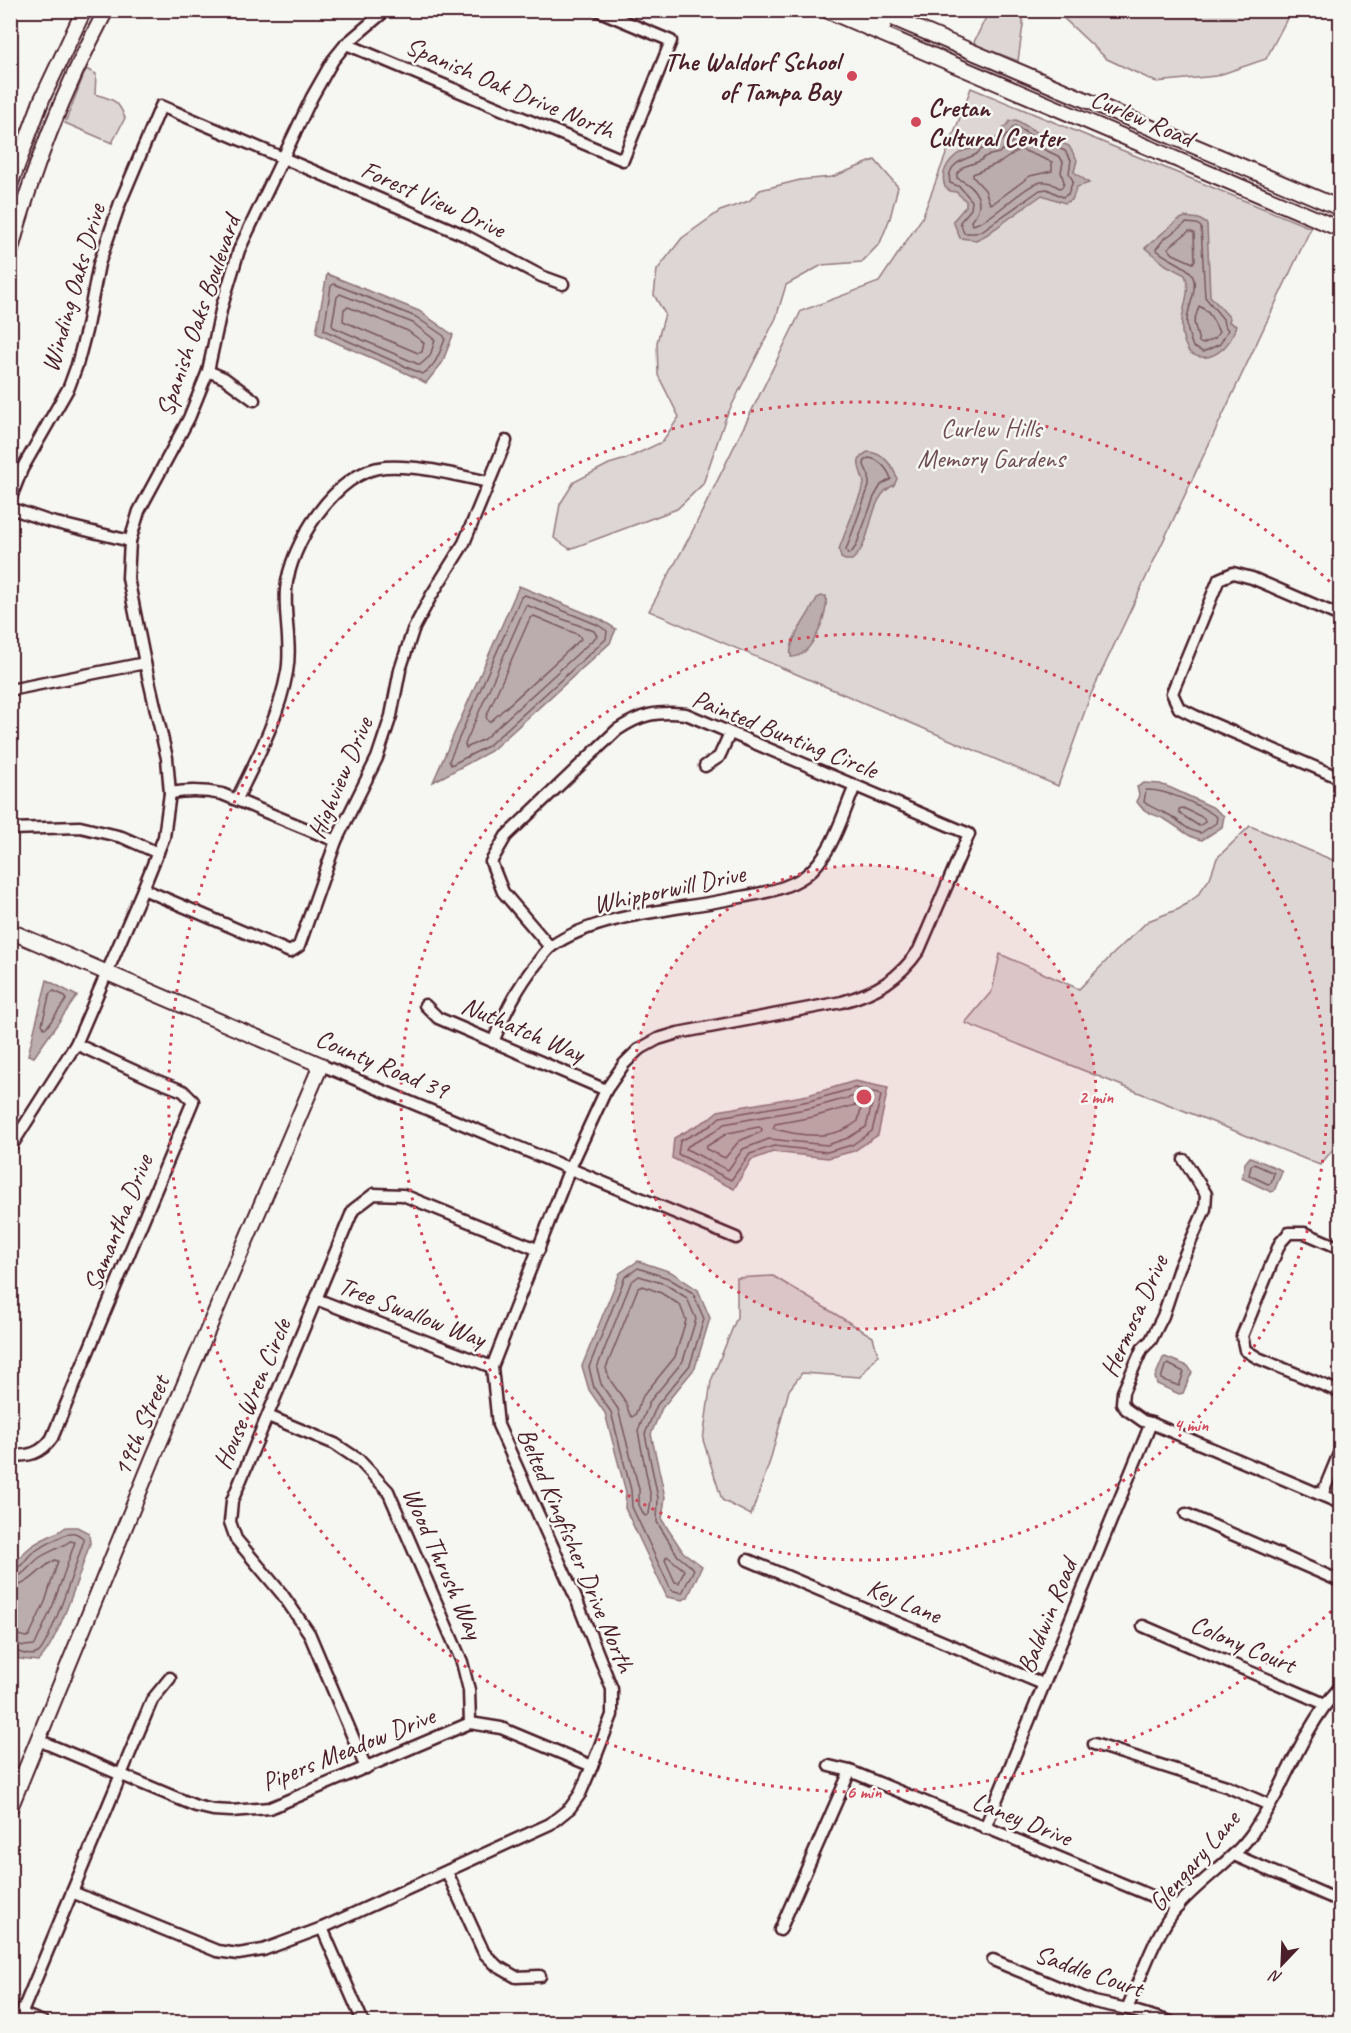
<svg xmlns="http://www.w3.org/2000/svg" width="1351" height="2033" viewBox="0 0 1351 2033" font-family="Caveat,sans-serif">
<rect width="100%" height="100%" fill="#f6f6f2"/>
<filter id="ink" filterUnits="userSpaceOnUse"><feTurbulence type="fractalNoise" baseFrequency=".0167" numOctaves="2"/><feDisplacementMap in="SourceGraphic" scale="12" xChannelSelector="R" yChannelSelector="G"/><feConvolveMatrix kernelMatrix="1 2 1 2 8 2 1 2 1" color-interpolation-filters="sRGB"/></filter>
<g filter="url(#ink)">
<g fill="#ddd6d5" stroke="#947a80" stroke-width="1.5">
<polygon points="989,11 1023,11 1023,25 1018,61 979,46 974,42"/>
<polygon points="1056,11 1291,11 1266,59 1216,76 1156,82 1107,59"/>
<path d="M86,69L96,74L95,94C113,100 118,99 125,118L112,143L65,123Z"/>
<polygon points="971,88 1311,228 1091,694 1058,786 649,611 690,536 801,311 879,282 922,218"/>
<polygon points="875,160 898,187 890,218 880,243 862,262 822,265 786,285 776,318 726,417 703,484 677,509 570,549 554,538 560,504 574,482 609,464 626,459 662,442 679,417 658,375 657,342 665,314 654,295 657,270 682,238 720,211 749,201 760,190 800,180 832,177"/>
<polygon points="1250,826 1340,863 1340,1051 1337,1053 1340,1057 1340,1141 1320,1165 965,1023 992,991 1000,954 1079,989 1113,954 1148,921 1179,909 1197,896 1210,878 1217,858"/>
<polygon points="773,1276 873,1337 878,1355 860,1377 802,1373 789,1390 770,1461 751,1515 722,1500 703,1440 711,1381 737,1317 737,1278"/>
</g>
<g fill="#bbadae" stroke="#8e747a" stroke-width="1.5">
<path d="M1016,120L1038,133L1069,146L1077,160L1074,172L1089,183L1077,187L1072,200L1065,203L1042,195L986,235L976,240L960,238L953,221L966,206V201L956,192L950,191L945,187C938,168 957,148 974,149L978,144L992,141L1003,133V129L1010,121Z"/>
<path d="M1185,217L1199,219L1207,224L1210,296L1230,318L1229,322L1236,326C1232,346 1209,367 1189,352C1170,320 1195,298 1185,275L1166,265L1145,248L1178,220Z"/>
<path d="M327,274L419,311L453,335L442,363L426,383C390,364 352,351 316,333Z"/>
<path d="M868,452C883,453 893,465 897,479L894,485C866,498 875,542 852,560H845L841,558L839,549L864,484C862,470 851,460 868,452Z"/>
<polygon points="519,586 600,619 616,629 610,643 491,751 433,782"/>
<path d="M822,596H826C829,613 812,658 791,657C787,640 810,615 817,598Z"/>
<path d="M1144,783L1160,784L1171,788L1212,807L1224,816L1222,827L1202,840C1186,837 1178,826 1164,819C1154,814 1144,813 1137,802L1139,794L1137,787Z"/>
<polygon points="47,980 77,996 34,1057 28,1055"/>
<polygon points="855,1081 888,1088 878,1135 854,1151 828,1158 773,1152 751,1160 734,1189 672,1158 674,1138 707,1120 718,1111 808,1095"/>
<polygon points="1250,1157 1279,1169 1282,1172 1274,1191 1271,1192 1242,1178 1245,1163"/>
<polygon points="638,1261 671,1272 698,1290 710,1318 695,1368 662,1408 651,1434 665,1497 662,1520 683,1552 702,1566 688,1597 683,1600 667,1597 625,1508 626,1492 605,1413 589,1390 582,1366 620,1273"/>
<polygon points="1165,1357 1188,1366 1192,1372 1183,1393 1179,1394 1157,1384 1155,1377 1163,1358"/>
<path d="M66,1527H77L89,1533L90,1544C80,1571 58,1644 38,1661L20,1659L11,1655V1566C17,1561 22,1554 28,1549C39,1539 54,1536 66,1527Z"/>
</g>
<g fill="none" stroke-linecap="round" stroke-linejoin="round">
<g stroke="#77585f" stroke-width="1.5">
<path d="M1015,126L1035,138L1065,151L1071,160L1069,173L1073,181L1068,194L1063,197L1047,189L1040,190L983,230L975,233H964L960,222L971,209L972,201L960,187L950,183C946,165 962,160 975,155C978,154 979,150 982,149C986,147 991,149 996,146C1004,141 1008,132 1015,126Z"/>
<path d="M1018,137L1060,157L1063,162L1061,172L1064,182L1063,186L1060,188C1055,186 1051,182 1046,182C1027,179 995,221 972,225L971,221C987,203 977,187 957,178V174L963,167L980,161L986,156L999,153Z"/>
<polygon points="1020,149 1052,162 1052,171 1030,176 995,202 990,204 985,190 973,177 973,174 1001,162"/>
<path d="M1186,223L1197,224L1201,227L1205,297L1223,319L1224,325L1228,330L1220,344L1203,352L1193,347C1190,339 1186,329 1187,320C1188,305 1200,287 1191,273C1186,265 1164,258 1156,249L1164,239Z"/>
<polygon points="1189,231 1194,233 1195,260 1193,263 1173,254 1168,248"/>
<path d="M334,284L416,317L444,336L445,339C440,352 435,368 422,374L324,330L331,286Z"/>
<polygon points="340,294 413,323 435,340 430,356 420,365 333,327 332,324 337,297"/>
<path d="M1199,306C1210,311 1214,322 1219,332L1215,338L1202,344L1199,342L1194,322Z"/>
<polygon points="348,307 408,331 424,343 422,352 418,353 343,321 344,309"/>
<path d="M869,458C879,459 888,469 891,479L881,485L874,497L856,546L851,553L848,554L846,550L869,486V476L864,465L865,460Z"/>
<polygon points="525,595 598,625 607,631 606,639 488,746 451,765 449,761 521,597"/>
<polygon points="526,605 594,631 597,636 484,739 466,748 465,744"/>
<polygon points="534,616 579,635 581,639 491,721 488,721 486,717 530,618"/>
<path d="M1146,790C1166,789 1200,805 1217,817L1216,823L1201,833C1187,832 1179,819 1167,814C1158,810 1152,808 1144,802Z"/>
<polygon points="1183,808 1204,818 1205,822 1199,826 1179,813 1179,809"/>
<polygon points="54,991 65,996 66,1000 47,1027 44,1028 42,1024 50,993"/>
<polygon points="855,1088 878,1093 881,1096 872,1131 852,1145 827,1152 774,1146 750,1154 731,1180 678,1154 680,1141 710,1126 720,1117 809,1101"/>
<polygon points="855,1096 871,1099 872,1104 866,1127 848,1138 827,1145 769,1139 743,1149 728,1170 686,1149 688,1146 714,1132 724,1124 811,1108"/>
<path d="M855,1105L861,1108L858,1121C838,1137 816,1137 792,1133C786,1131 779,1131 773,1128L775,1124L813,1117Z"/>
<polygon points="759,1127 762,1129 761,1132 739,1141 725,1158 706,1149 707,1146 728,1133"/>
<polygon points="1254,1164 1274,1173 1271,1183 1268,1184 1249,1175 1251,1166"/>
<polygon points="638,1268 668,1278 693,1293 704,1319 690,1365 657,1405 645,1434 658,1498 657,1522 678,1556 694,1569 682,1593 671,1590 632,1507 631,1490 611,1412 594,1388 589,1367 625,1277"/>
<polygon points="639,1276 665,1284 687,1298 696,1319 683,1361 650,1401 638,1431 651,1498 649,1514 646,1516 644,1515 639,1505 639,1489 618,1409 601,1384 597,1368 631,1282"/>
<path d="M643,1286L661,1293L680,1305L686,1320L675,1357L643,1396L635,1415L632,1417C628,1413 628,1409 626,1403C619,1390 609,1383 606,1368L638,1288Z"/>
<polygon points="1168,1364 1184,1372 1179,1386 1161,1379 1165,1366"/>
<polygon points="667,1556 684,1570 679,1583 675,1582 665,1560"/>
<path d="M10,1570C22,1569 25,1559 32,1553C36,1550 67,1533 70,1533C76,1532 79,1535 83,1538V1543C77,1561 49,1646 38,1653C29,1658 19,1651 10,1650"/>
<path d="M10,1578C25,1577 29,1565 39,1558C49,1551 61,1548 70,1541L75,1542L53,1605L35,1645L24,1646L10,1642"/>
<path d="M10,1587C30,1586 39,1568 55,1560L58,1561L45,1602L29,1636L26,1637L10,1633"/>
</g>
<defs>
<g id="street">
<polyline points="905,24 910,10"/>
<polyline points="346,44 623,160 671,41 597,10"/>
<polyline points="208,371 224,378 254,400"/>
<polyline points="10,500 22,469 69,387 77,365 86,331 99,264 120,203 161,106 464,235 541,276 563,284"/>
<polyline points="10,508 48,521 130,541"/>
<polyline points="1340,616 1252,578 1233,573 1219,579 1172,693 1179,708 1195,716 1340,778"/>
<polyline points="10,690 145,663"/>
<polyline points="705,766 719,757 730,733"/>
<path d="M170,793C189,790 203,790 222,794L336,841"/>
<path d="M237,799C257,758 279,717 287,672C292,645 284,618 286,590C289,546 336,470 385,467C420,465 455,475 489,482"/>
<polyline points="10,829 80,827 122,837 158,853"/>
<polyline points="143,889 290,952 299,946 336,841 377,758 391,716 400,670 413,630 431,596 464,543 506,441"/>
<polyline points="425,1005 438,1018 606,1090"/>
<path d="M493,1042C505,1013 517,987 537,963C542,957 546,950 552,946C597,914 677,910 731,899C756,894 784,891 805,876C832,856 842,816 855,786"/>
<polyline points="321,1065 736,1238"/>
<polyline points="10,1148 76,1044 143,889 164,837 170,793 167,758 145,663 128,578 130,541 139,511 189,418 208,371 222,306 239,250 312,97 333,60 346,44 386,10"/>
<polyline points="1184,1160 1206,1194 1205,1209 1179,1268 1163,1316 1151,1340 1142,1349 1123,1392 1122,1403 1126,1409 1143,1421 1151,1423 1340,1503"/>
<polyline points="1340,1248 1305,1233 1289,1233 1280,1243 1242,1336 1245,1350 1258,1358 1340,1392"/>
<polyline points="316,1299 492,1367"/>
<polyline points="268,1416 335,1444 359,1460 388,1491 462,1662 469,1690 470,1723"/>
<path d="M10,1456C29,1456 41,1454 52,1438L193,1101L183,1091L150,1078L76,1044"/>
<polyline points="1322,1495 1340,1451"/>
<polyline points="1186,1514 1340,1581"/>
<polyline points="748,1560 1043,1684"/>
<polyline points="1143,1626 1325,1704"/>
<polyline points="470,1723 501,1728 592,1766"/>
<polyline points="38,1740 196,1806 213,1810 231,1811 270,1808 470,1723"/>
<polyline points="1094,1744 1226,1786 1269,1805"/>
<polyline points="829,1766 850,1771 1178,1907"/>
<polyline points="366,1768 309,1633 282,1594 236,1539 230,1522 232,1501 353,1210 374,1194 403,1195 539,1250"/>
<polyline points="985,1828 1151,1423"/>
<polyline points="1234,1855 1340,1901"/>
<polyline points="447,1872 484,1953 497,1966 516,1977 540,1976"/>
<path d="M72,1892L217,1951L238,1954L263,1950L322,1928L550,1824L570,1808L580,1794L592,1766L612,1715V1689L575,1596L498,1425L492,1367L570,1168L606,1090L624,1064L638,1050L658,1039L678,1033L842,1002C877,992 899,979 919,950L969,834L686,714C656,711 641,714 617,730L506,836L491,862L503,892L550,947"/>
<polyline points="322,1928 363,2022"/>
<polyline points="780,1930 850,1771"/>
<polyline points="993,1960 1094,2002 1127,2009 1171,2022"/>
<path d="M1127,2009C1142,1975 1154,1935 1178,1906C1201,1879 1233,1861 1253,1832C1262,1817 1274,1801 1281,1785C1298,1750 1314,1716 1340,1687"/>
<polyline points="22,2014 43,2022"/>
<polyline points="18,2022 152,1700 170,1678"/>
</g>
<g id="secondary">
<polyline points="826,10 1340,229"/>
<polyline points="850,10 884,24"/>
<polyline points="874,10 1340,208"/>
<polyline points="10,185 42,99 84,10"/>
<path d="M10,253C32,168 65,88 106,10"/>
<polyline points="10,931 321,1065 153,1458 10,1808"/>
</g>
</defs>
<use href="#street" stroke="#4a1f2b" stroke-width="15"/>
<use href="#secondary" stroke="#4a1f2b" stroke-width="18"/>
<use href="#street" stroke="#f6f6f2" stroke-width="10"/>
<use href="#secondary" stroke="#f6f6f2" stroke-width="14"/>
</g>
</g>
<circle cx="864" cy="1097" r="232" fill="#d1495b" fill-opacity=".12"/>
<g fill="none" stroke="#d1495b" stroke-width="3" stroke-dasharray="3 6">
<circle cx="864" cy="1097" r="232"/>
<circle cx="864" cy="1097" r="463"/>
<path d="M1338 1605A695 695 0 1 1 1338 589"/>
</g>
<g fill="#d1495b" stroke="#f6f6f2" stroke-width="2">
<circle cx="852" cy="76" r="6"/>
<circle cx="916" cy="122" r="6"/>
</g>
<g text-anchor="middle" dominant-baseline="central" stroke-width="5" stroke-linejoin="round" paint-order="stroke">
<g font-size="26" font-weight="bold" fill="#4a1f2b" stroke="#f6f6f2" text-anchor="end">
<text x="840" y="61">The Waldorf School<tspan x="840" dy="30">of Tampa Bay</tspan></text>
<text x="928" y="107" text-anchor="start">Cretan<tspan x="928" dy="30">Cultural Center</tspan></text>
</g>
<g font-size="26" fill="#4a1f2b" stroke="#f6f6f2">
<text transform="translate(510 88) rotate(23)">Spanish Oak Drive North</text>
<text transform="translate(1142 118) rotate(23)">Curlew Road</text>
<text transform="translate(433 199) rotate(24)">Forest View Drive</text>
<text transform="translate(73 288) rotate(-74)">Winding Oaks Drive</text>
<text transform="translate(198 316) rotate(-71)">Spanish Oaks Boulevard</text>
<text transform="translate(785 734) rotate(22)">Painted Bunting Circle</text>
<text transform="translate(340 778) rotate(-67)">Highview Drive</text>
<text transform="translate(669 889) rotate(-12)">Whipporwill Drive</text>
<text transform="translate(523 1029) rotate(23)">Nuthatch Way</text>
<text transform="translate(382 1064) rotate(23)">County Road 39</text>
<text transform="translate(118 1223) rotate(-68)">Samantha Drive</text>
<text transform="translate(412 1312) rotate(21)">Tree Swallow Way</text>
<text transform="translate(1134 1316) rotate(-66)">Hermosa Drive</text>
<text transform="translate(252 1394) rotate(-67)">House Wren Circle</text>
<text transform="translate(141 1426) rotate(-67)">19th Street</text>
<text transform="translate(576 1550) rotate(67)">Belted Kingfisher Drive North</text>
<text transform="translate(443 1563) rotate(66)">Wood Thrush Way</text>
<text transform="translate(904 1601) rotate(23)">Key Lane</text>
<text transform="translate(1047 1616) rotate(-68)">Baldwin Road</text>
<text transform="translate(1243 1644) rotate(23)">Colony Court</text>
<text transform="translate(348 1749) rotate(-22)">Pipers Meadow Drive</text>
<text transform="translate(1022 1819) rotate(22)">Laney Drive</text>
<text transform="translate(1194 1861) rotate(-49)">Glengary Lane</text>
<text transform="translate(1089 1971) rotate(19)">Saddle Court</text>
</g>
<g font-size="26" fill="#6f4d56" stroke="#f6f6f2">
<text x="991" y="428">Curlew Hills<tspan x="991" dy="30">Memory Gardens</tspan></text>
</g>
</g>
<circle cx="864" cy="1097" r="9" fill="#d1495b" stroke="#f6f6f2" stroke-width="3"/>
<g font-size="18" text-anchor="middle" font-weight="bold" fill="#d1495b" stroke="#f6f6f2" stroke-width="5" stroke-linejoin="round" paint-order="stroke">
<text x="1096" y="1103">2 min</text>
<text x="1191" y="1431">4 min</text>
<text x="864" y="1798">6 min</text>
</g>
<rect width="1351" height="2033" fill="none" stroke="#f6f6f2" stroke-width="36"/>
<rect x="18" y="18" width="1315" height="1997" fill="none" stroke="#4a1f2b" stroke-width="2" filter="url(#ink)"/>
<g transform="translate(1282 1964) rotate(203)" stroke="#f6f6f2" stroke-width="4.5" paint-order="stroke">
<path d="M0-4.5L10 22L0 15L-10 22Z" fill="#4a1f2b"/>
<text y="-9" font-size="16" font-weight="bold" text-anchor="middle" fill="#4a1f2b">N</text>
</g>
</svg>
